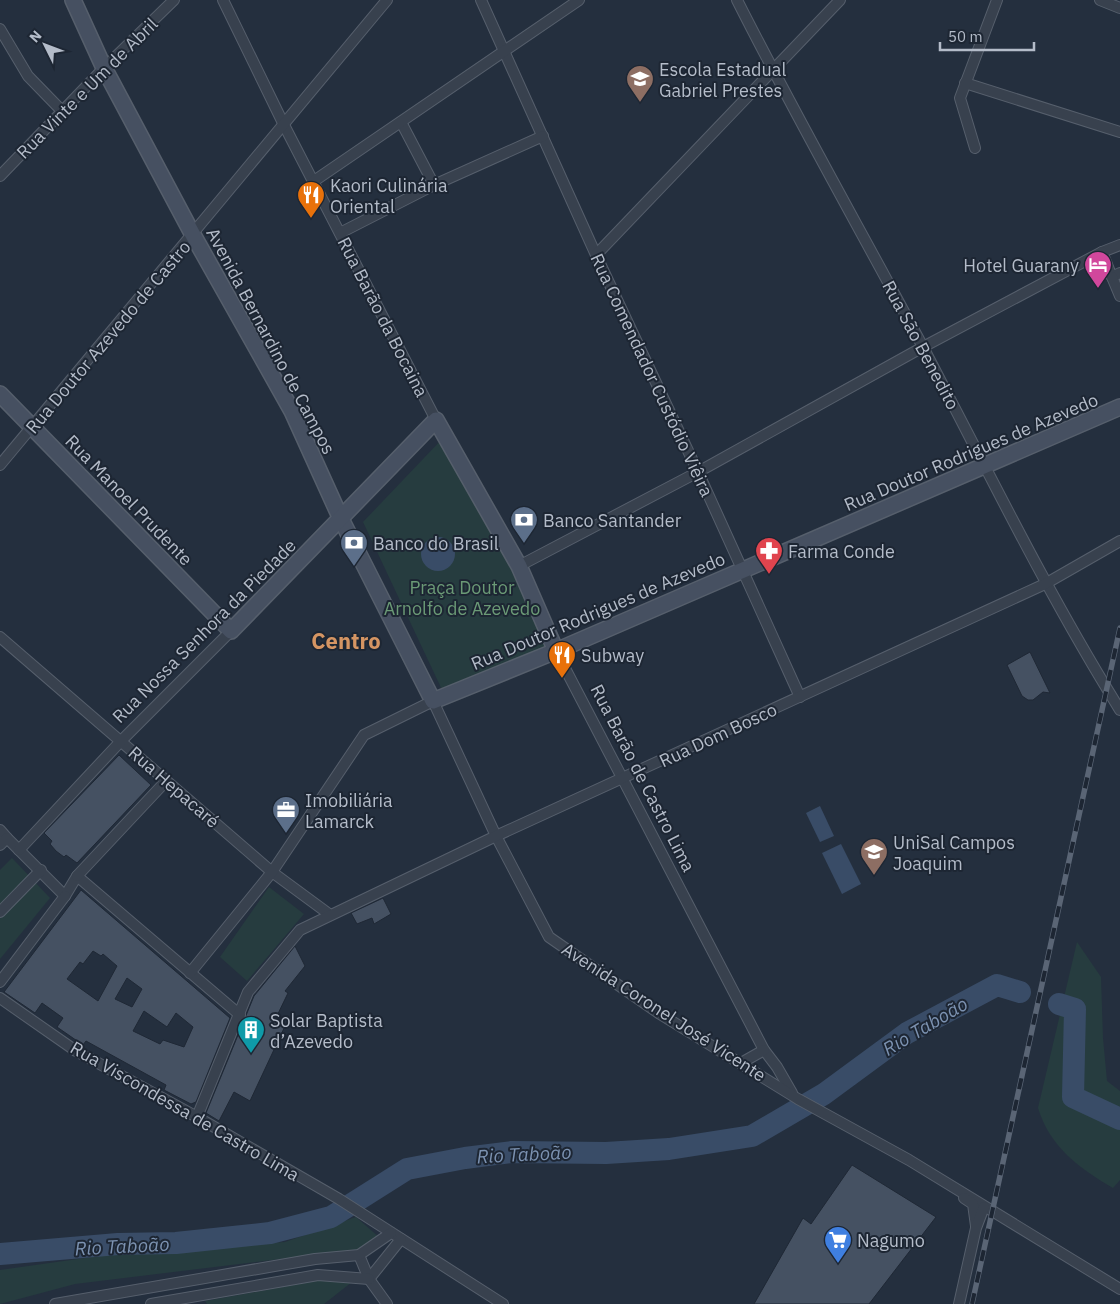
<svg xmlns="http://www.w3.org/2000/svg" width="1120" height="1304" viewBox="0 0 1120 1304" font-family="'IBM Plex Sans',sans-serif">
<rect width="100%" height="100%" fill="#242f3e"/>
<g fill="#263c3f">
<polygon points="444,437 512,571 548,649 444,694 363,522"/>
<polygon points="12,858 50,898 0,959 0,870"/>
<polygon points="269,887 304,914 247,981 220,957"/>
<path d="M1077,942L1101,977L1103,1038L1107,1081L1120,1091V1180L1113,1188C1079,1168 1050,1147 1038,1108Z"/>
<polygon points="356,1217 380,1238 362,1249 75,1284 0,1304 0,1270 99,1256 285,1242"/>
<polygon points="349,1275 352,1282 324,1304 207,1304 205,1301"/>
</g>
<g fill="#394c67">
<circle cx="438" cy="554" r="17"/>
<polygon points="820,806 834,836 820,842 806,813"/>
<polygon points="841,844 861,884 842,894 822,853"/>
</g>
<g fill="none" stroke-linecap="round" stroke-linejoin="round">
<g stroke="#394c67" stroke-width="22">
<polyline points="1059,1004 1075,1009 1073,1097 1120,1119"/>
<polyline points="0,1254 118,1244 176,1243 270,1233 331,1217 407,1169 465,1158 512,1152 606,1153 669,1149 752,1136 824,1094 907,1033 997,985 1020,992"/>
</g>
</g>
<g fill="#455162" stroke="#1f2835" fill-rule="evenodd">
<polygon points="1030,652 1050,693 1043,692 1033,700 1028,700 1022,696 1007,665"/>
<polygon points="119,755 151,785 77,863 66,855 64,857 56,851 50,844 52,841 44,833"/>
<path d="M81,890L230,1018L196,1102L191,1104L164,1090L166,1085L86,1041L83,1045L57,1027L63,1018L42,1003L35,1013L4,992ZM93,951L101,956L103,954L117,966L98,1001L67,979L80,962L83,964ZM127,978L142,989L132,1007L115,999ZM144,1011L167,1027L176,1013L193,1027L184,1047L163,1040L160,1044L133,1031Z"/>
<polygon points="383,898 391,914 374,924 372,918 357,924 351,913"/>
<polygon points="295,946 305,966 285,991 288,993 275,1020 286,1024 250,1101 234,1092 219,1121 206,1113 254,996"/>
<polygon points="852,1165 936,1217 869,1304 754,1304 803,1218 811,1224"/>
</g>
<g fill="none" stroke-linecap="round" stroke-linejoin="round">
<defs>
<g id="street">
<polyline points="223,0 284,125 436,420"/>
<polyline points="481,0 596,255 698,472 800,697"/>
<path d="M737,0C796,117 861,231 923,347C987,469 1047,593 1120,710"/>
<polyline points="1100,0 1120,8"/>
<polyline points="0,29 28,76 63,112"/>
<polyline points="965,83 1120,132"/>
<polyline points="401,122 434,185"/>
<polyline points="975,148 960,98 997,0"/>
<polyline points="0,176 104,68 174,0"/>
<polyline points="314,181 579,0"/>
<polyline points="340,233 434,185 543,136"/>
<polyline points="1120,245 1102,252 1112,277 1120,273"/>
<polyline points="596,255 840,0"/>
<polyline points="1112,277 1120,296"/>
<polyline points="0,465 387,0"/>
<polyline points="519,566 698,472 923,347 1102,252"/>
<polyline points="0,637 272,872 329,914"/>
<polyline points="556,651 764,1050 777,1067 792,1093"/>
<polyline points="0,830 7,838"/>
<polyline points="0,845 7,838 65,896 77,876 240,1015"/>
<polyline points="19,850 121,741 231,631"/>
<polyline points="77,876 166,781"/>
<polyline points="0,912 41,870"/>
<polyline points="190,973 272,872 364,735 433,701 496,836 549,937 660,1014 798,1099 909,1160 1120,1289"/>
<polyline points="0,982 65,896"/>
<polyline points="0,998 76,1051 197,1117 339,1199 503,1304"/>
<polyline points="741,1063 764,1050"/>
<polyline points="197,1117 248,992 300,930 496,836 1045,584 1120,541"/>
<polyline points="964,1198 973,1204 976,1226"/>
<polyline points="359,1255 369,1279 387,1304"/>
<polyline points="369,1279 401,1239"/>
<polyline points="55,1304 315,1259 359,1255 391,1233"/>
<polyline points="151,1304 318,1275 369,1279"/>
<polyline points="959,1304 976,1228 984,1207"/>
</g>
<g id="secondary">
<polyline points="73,0 104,68 193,235 292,411 341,519 433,701 556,651 1120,407"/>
<polyline points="0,394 231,631 436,420 519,566 556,651"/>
</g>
</defs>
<use href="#street" stroke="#565f6c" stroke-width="12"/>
<use href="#secondary" stroke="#565f6c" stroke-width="18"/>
<use href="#street" stroke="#38414e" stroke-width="10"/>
<use href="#secondary" stroke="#465061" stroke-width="15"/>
<defs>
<polyline id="rail" points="972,1304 1120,628"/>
</defs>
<use href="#rail" stroke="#5a6575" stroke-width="5.5"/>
<use href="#rail" stroke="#1d2633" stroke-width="4" stroke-dasharray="11" stroke-linecap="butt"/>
</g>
<defs>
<symbol id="school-pin" viewBox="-11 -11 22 30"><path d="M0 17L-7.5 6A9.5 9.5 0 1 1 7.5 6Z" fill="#8d6e63" stroke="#1d2633"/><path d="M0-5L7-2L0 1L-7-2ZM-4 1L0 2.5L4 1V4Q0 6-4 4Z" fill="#fff"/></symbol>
<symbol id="restaurant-pin" viewBox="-11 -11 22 30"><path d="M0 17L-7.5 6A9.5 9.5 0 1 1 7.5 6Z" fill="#e8710a" stroke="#1d2633"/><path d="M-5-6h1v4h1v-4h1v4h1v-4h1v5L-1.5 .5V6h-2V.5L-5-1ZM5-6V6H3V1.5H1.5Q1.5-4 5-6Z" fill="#fff"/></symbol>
<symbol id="hotel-pin" viewBox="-11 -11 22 30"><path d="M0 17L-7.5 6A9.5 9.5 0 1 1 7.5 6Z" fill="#d1479c" stroke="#1d2633"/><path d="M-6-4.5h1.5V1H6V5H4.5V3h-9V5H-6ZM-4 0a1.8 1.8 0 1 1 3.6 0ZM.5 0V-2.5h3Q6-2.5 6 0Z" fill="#fff"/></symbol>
<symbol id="bank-pin" viewBox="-11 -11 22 30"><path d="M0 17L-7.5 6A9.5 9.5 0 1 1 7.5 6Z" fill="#5c6f8a" stroke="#1d2633"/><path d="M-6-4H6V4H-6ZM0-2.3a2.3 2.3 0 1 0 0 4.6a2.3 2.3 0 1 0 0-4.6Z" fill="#fff"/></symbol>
<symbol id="pharmacy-pin" viewBox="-11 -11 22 30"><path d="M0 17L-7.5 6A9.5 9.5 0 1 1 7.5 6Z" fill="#e0444e" stroke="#1d2633"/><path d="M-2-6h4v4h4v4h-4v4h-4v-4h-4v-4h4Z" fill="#fff"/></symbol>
<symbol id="office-pin" viewBox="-11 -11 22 30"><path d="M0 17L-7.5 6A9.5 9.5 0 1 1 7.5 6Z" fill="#5c6f8a" stroke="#1d2633"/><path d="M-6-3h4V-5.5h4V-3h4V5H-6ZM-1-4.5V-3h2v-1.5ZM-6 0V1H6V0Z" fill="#fff"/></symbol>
<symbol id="university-pin" viewBox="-11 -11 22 30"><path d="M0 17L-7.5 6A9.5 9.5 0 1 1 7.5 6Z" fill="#8d6e63" stroke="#1d2633"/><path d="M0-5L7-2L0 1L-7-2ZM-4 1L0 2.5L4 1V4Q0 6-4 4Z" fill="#fff"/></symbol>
<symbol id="building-pin" viewBox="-11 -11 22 30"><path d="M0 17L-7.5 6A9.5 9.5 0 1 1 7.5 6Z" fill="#0f9aa8" stroke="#1d2633"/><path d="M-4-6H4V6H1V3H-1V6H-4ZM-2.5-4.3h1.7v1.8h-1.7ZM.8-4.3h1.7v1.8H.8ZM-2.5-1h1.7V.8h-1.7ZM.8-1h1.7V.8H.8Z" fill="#fff"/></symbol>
<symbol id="supermarket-pin" viewBox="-11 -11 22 30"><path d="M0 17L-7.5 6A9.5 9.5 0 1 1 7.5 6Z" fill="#3f7fe0" stroke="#1d2633"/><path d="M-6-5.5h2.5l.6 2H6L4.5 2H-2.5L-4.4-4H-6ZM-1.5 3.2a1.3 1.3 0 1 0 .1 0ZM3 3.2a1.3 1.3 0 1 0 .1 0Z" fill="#fff"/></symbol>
</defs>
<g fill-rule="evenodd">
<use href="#school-pin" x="624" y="63" width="32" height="43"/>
<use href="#restaurant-pin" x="295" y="179" width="32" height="43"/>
<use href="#hotel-pin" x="1082" y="249" width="32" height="43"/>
<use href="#bank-pin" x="508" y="504" width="32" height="43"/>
<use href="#bank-pin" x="338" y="527" width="32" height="43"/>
<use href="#pharmacy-pin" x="753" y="535" width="32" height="43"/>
<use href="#restaurant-pin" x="546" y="639" width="32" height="43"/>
<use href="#office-pin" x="270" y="794" width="32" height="43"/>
<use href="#university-pin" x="858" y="836" width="32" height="43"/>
<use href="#building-pin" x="235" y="1014" width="32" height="43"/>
<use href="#supermarket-pin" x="822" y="1224" width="32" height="43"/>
</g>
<g text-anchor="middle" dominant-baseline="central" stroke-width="4" stroke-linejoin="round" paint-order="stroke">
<g font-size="18" fill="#b4bcc9" stroke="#1d2633" text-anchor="start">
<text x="659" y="69">Escola Estadual<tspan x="659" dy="21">Gabriel Prestes</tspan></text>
<text x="330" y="185">Kaori Culinária<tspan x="330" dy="21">Oriental</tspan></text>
<text x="1079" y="265" text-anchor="end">Hotel Guarany</text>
<text x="543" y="520">Banco Santander</text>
<text x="373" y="543">Banco do Brasil</text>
<text x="788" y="551">Farma Conde</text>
<text x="581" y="655">Subway</text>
<text x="305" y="800">Imobiliária<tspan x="305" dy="21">Lamarck</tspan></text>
<text x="893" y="842">UniSal Campos<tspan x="893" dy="21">Joaquim</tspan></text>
<text x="270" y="1020">Solar Baptista<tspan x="270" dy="21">d’Azevedo</tspan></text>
<text x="857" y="1240">Nagumo</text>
</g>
<g font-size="18" fill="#b4bcc9" stroke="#1d2633">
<text transform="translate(87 88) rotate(-45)">Rua Vinte e Um de Abril</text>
<text transform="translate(383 317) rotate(63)">Rua Barão da Bocaina</text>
<text transform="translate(108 337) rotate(-50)">Rua Doutor Azevedo de Castro</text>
<text transform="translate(271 341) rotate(62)">Avenida Bernardino de Campos</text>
<text transform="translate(921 345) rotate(62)">Rua São Benedito</text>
<text transform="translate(652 375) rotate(65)">Rua Comendador Custódio Viêira</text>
<text transform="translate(971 452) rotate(-23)">Rua Doutor Rodrigues de Azevedo</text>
<text transform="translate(129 500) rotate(46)">Rua Manoel Prudente</text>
<text transform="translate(598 611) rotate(-23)">Rua Doutor Rodrigues de Azevedo</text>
<text transform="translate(204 631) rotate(-45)">Rua Nossa Senhora da Piedade</text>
<text transform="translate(718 735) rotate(-25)">Rua Dom Bosco</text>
<text transform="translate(643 778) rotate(63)">Rua Barão de Castro Lima</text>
<text transform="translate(174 787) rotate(41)">Rua Hepacaré</text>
<text transform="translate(664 1012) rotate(33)">Avenida Coronel José Vicente</text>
<text transform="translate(185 1111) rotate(30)">Rua Viscondessa de Castro Lima</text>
</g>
<g font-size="18" fill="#6b9a76" stroke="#1d2633">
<text x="462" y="587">Praça Doutor<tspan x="462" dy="21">Arnolfo de Azevedo</tspan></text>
</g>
<g font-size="19" font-style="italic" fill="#7c92b1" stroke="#1d2633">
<text transform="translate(925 1026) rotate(-31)">Rio Taboão</text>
<text transform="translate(524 1154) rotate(-3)">Rio Taboão</text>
<text transform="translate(122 1246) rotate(-3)">Rio Taboão</text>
</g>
<g font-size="22" font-weight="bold" fill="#d59563" stroke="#1d2633">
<text x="346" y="640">Centro</text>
</g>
</g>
<g transform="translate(45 45) rotate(312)" stroke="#1d2633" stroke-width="4" paint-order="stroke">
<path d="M0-4L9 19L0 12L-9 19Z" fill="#b4bcc9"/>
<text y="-8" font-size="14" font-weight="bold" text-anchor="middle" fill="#b4bcc9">N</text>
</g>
<path d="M940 42v8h94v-8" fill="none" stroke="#b4bcc9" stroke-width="2.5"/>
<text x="948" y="42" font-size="15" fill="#b4bcc9" stroke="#1d2633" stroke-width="4" paint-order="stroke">50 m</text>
</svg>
